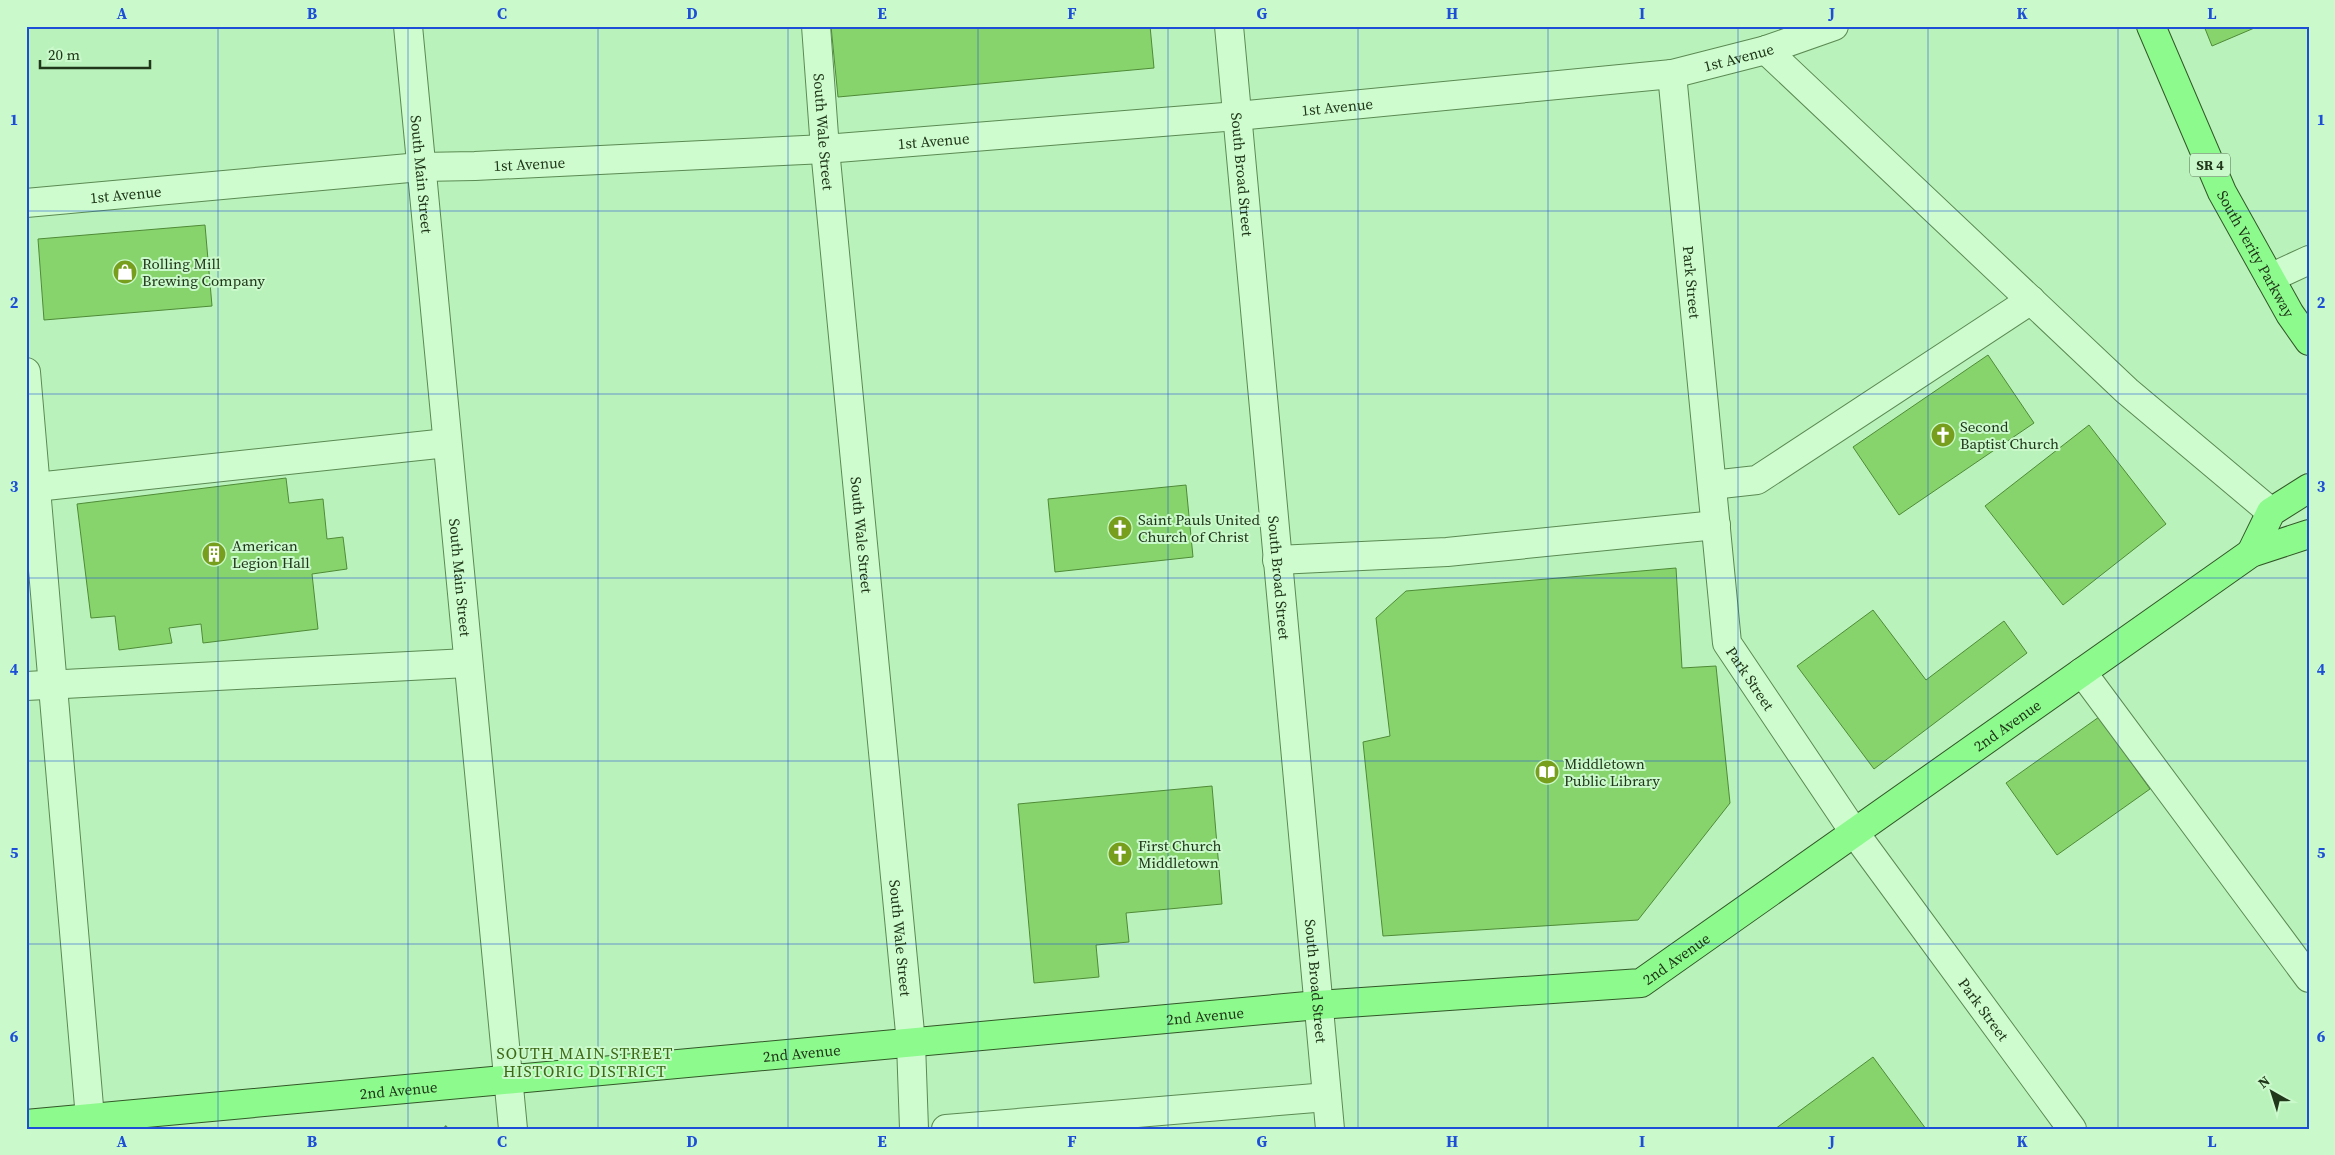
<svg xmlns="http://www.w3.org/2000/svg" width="2335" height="1155" viewBox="0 0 2335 1155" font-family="'Source Serif 4',serif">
<rect width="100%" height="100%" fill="#baf2bb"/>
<g fill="#88d46c" stroke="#4f8b37">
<polygon points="831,26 1150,26 1154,68 838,97"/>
<polygon points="2204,26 2259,26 2212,46"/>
<polygon points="205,225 212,306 44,320 38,239"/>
<polygon points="1988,355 2034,423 1899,515 1853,447"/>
<polygon points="2089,425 2166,524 2063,605 1985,506"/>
<polygon points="286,478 289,503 323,499 327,539 343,537 347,569 312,574 318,629 203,643 201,624 169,628 172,643 119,650 115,616 91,618 77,504"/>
<polygon points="1186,485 1193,557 1055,572 1048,499"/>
<polygon points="1676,568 1682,668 1716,666 1730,803 1638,920 1383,936 1363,742 1390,736 1376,618 1406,591"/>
<polygon points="1873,610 1926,680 2004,621 2027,653 1874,769 1797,666"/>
<polygon points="2099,717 2150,789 2057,855 2006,783"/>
<polygon points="1212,786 1222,904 1126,913 1129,942 1096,945 1099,977 1034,983 1018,804"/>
<polygon points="1873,1057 1926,1129 1775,1129"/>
</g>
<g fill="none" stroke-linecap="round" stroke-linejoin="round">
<defs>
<g id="minor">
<path id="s1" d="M408,26L513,1129"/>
<path id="s2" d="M816,26L825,149L911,1043L914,1129"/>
<path id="s3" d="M1229,26L1330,1129"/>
<polyline points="1766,50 2127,391 2271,512"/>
<path id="s4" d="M1672,74L1727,643L1854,832L2072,1129"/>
<path id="s5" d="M26,203L420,167L475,166L825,149L1237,116L1672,74L1766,50L1834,26"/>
<polyline points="2270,278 2309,260"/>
<polyline points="26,372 90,1118"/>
<polyline points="1712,485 1757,480 2031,300"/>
<polyline points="36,487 447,443"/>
<polyline points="1277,560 1447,552 1716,525"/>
<polyline points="2082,672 2309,978"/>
<polyline points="26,686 467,663"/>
<polyline points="946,1129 1327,1097"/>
</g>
<g id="major">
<path id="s6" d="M2151,26L2222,192L2290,314L2309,341"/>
<polyline points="2251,553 2271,512 2309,488"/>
<path id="s7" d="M26,1124L1318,1005L1641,983L2251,553L2309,534"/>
</g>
</defs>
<use href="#minor" stroke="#5b8a53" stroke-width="30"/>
<use href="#major" stroke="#325728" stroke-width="30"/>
<polyline stroke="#5b8a53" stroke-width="3" stroke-dasharray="4 2.5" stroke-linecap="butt" points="444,1129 447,1126"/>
<use href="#minor" stroke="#cefcce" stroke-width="28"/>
<use href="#major" stroke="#8dfa8d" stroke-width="28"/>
</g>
<path fill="none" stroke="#1d4ed8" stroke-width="1" stroke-opacity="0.55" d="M218,26V1129M408,26V1129M598,26V1129M788,26V1129M978,26V1129M1168,26V1129M1358,26V1129M1548,26V1129M1738,26V1129M1928,26V1129M2118,26V1129M26,211H2309M26,394H2309M26,578H2309M26,761H2309M26,944H2309"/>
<defs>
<symbol id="shop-disc" viewBox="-11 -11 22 22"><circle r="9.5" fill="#779f1d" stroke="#caf9cb"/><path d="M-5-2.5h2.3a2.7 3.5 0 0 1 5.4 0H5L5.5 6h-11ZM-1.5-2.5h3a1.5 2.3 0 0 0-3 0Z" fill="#fff"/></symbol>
<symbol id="church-disc" viewBox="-11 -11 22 22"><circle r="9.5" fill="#779f1d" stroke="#caf9cb"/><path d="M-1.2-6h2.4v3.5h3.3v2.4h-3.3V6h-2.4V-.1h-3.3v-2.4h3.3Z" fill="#fff"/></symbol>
<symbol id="building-disc" viewBox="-11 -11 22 22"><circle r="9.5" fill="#779f1d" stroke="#caf9cb"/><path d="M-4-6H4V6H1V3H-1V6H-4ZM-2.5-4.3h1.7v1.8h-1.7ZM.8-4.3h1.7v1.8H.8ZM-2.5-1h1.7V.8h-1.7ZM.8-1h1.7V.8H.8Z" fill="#fff"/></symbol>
<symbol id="library-disc" viewBox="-11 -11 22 22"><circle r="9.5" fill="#779f1d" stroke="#caf9cb"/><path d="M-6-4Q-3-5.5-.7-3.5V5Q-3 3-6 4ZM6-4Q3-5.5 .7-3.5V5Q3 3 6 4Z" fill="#fff"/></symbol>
</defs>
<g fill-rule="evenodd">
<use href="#shop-disc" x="111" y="258" width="28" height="28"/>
<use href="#church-disc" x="1929" y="421" width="28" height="28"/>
<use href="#church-disc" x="1106" y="514" width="28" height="28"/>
<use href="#building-disc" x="200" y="540" width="28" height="28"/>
<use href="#library-disc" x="1533" y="758" width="28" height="28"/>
<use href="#church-disc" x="1106" y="840" width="28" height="28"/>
</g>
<g text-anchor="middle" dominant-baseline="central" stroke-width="4" stroke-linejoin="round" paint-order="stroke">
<rect fill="#caf9cb" stroke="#53714e" stroke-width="1" x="2190" y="153.5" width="40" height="23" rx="4"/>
<g font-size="14" font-weight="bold" fill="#203719">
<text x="2210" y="165">SR 4</text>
</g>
<g font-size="15" fill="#203719" stroke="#caf9cb">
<text stroke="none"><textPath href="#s5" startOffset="1720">1st Avenue</textPath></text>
<text stroke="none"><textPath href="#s5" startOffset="1315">1st Avenue</textPath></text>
<text stroke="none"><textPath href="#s2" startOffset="106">South Wale Street</textPath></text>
<text stroke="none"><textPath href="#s5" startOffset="910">1st Avenue</textPath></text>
<text stroke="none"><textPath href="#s5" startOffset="505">1st Avenue</textPath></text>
<text stroke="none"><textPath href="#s1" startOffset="149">South Main Street</textPath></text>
<text stroke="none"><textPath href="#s3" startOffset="149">South Broad Street</textPath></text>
<text stroke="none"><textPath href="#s5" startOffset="100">1st Avenue</textPath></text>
<text stroke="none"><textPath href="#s6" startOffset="251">South Verity Parkway</textPath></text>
<text stroke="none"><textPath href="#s4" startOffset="209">Park Street</textPath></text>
<text stroke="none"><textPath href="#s2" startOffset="511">South Wale Street</textPath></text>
<text stroke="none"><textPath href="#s1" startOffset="554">South Main Street</textPath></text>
<text stroke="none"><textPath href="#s3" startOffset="554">South Broad Street</textPath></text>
<text stroke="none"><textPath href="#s4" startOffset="614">Park Street</textPath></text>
<text stroke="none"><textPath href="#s7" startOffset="2069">2nd Avenue</textPath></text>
<text stroke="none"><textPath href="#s2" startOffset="916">South Wale Street</textPath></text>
<text stroke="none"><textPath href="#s7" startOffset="1664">2nd Avenue</textPath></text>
<text stroke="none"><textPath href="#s3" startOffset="959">South Broad Street</textPath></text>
<text stroke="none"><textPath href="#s4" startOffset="1019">Park Street</textPath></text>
<text stroke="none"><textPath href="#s7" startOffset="1184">2nd Avenue</textPath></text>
<text stroke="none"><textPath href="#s7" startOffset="779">2nd Avenue</textPath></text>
<text stroke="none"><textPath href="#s7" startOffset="374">2nd Avenue</textPath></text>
</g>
<g font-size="15" fill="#203719" stroke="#caf9cb" text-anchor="start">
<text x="142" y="263">Rolling Mill<tspan x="142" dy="17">Brewing Company</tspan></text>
<text x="1960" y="426">Second<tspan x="1960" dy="17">Baptist Church</tspan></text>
<text x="1138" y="519">Saint Pauls United<tspan x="1138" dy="17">Church of Christ</tspan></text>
<text x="232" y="545">American<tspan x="232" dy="17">Legion Hall</tspan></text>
<text x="1564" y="763">Middletown<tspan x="1564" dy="17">Public Library</tspan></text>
<text x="1138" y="845">First Church<tspan x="1138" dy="17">Middletown</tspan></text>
</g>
<g font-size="16" letter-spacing="1" fill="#3d6815" stroke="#caf9cb">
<text x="585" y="1053">SOUTH MAIN STREET<tspan x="585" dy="18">HISTORIC DISTRICT</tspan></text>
</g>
</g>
<rect width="2335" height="1155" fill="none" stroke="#caf9cb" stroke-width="55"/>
<g transform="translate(2272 1092) rotate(321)" stroke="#caf9cb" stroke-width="4" paint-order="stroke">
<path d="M0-4L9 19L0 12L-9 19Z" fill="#203719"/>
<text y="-8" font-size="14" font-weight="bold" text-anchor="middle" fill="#203719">N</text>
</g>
<path d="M40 60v8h110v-8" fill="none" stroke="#203719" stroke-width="2.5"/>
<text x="48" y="60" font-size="15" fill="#203719" stroke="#caf9cb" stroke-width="4" paint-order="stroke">20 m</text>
<rect x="28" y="28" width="2280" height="1100" fill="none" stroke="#1d4ed8" stroke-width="2"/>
<g font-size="16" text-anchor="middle" font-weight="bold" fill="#1d4ed8">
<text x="122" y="19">A</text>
<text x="312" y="19">B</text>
<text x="502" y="19">C</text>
<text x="692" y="19">D</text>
<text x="882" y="19">E</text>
<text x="1072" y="19">F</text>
<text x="1262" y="19">G</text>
<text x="1452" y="19">H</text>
<text x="1642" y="19">I</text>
<text x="1832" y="19">J</text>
<text x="2022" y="19">K</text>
<text x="2212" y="19">L</text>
<text x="14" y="125">1</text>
<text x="2321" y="125">1</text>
<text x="14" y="308">2</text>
<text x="2321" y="308">2</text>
<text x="14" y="492">3</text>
<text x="2321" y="492">3</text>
<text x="14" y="675">4</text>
<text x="2321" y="675">4</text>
<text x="14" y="858">5</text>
<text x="2321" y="858">5</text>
<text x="14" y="1042">6</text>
<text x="2321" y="1042">6</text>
<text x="122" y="1147">A</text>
<text x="312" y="1147">B</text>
<text x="502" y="1147">C</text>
<text x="692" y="1147">D</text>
<text x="882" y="1147">E</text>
<text x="1072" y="1147">F</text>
<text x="1262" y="1147">G</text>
<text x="1452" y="1147">H</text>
<text x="1642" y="1147">I</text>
<text x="1832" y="1147">J</text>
<text x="2022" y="1147">K</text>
<text x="2212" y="1147">L</text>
</g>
</svg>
